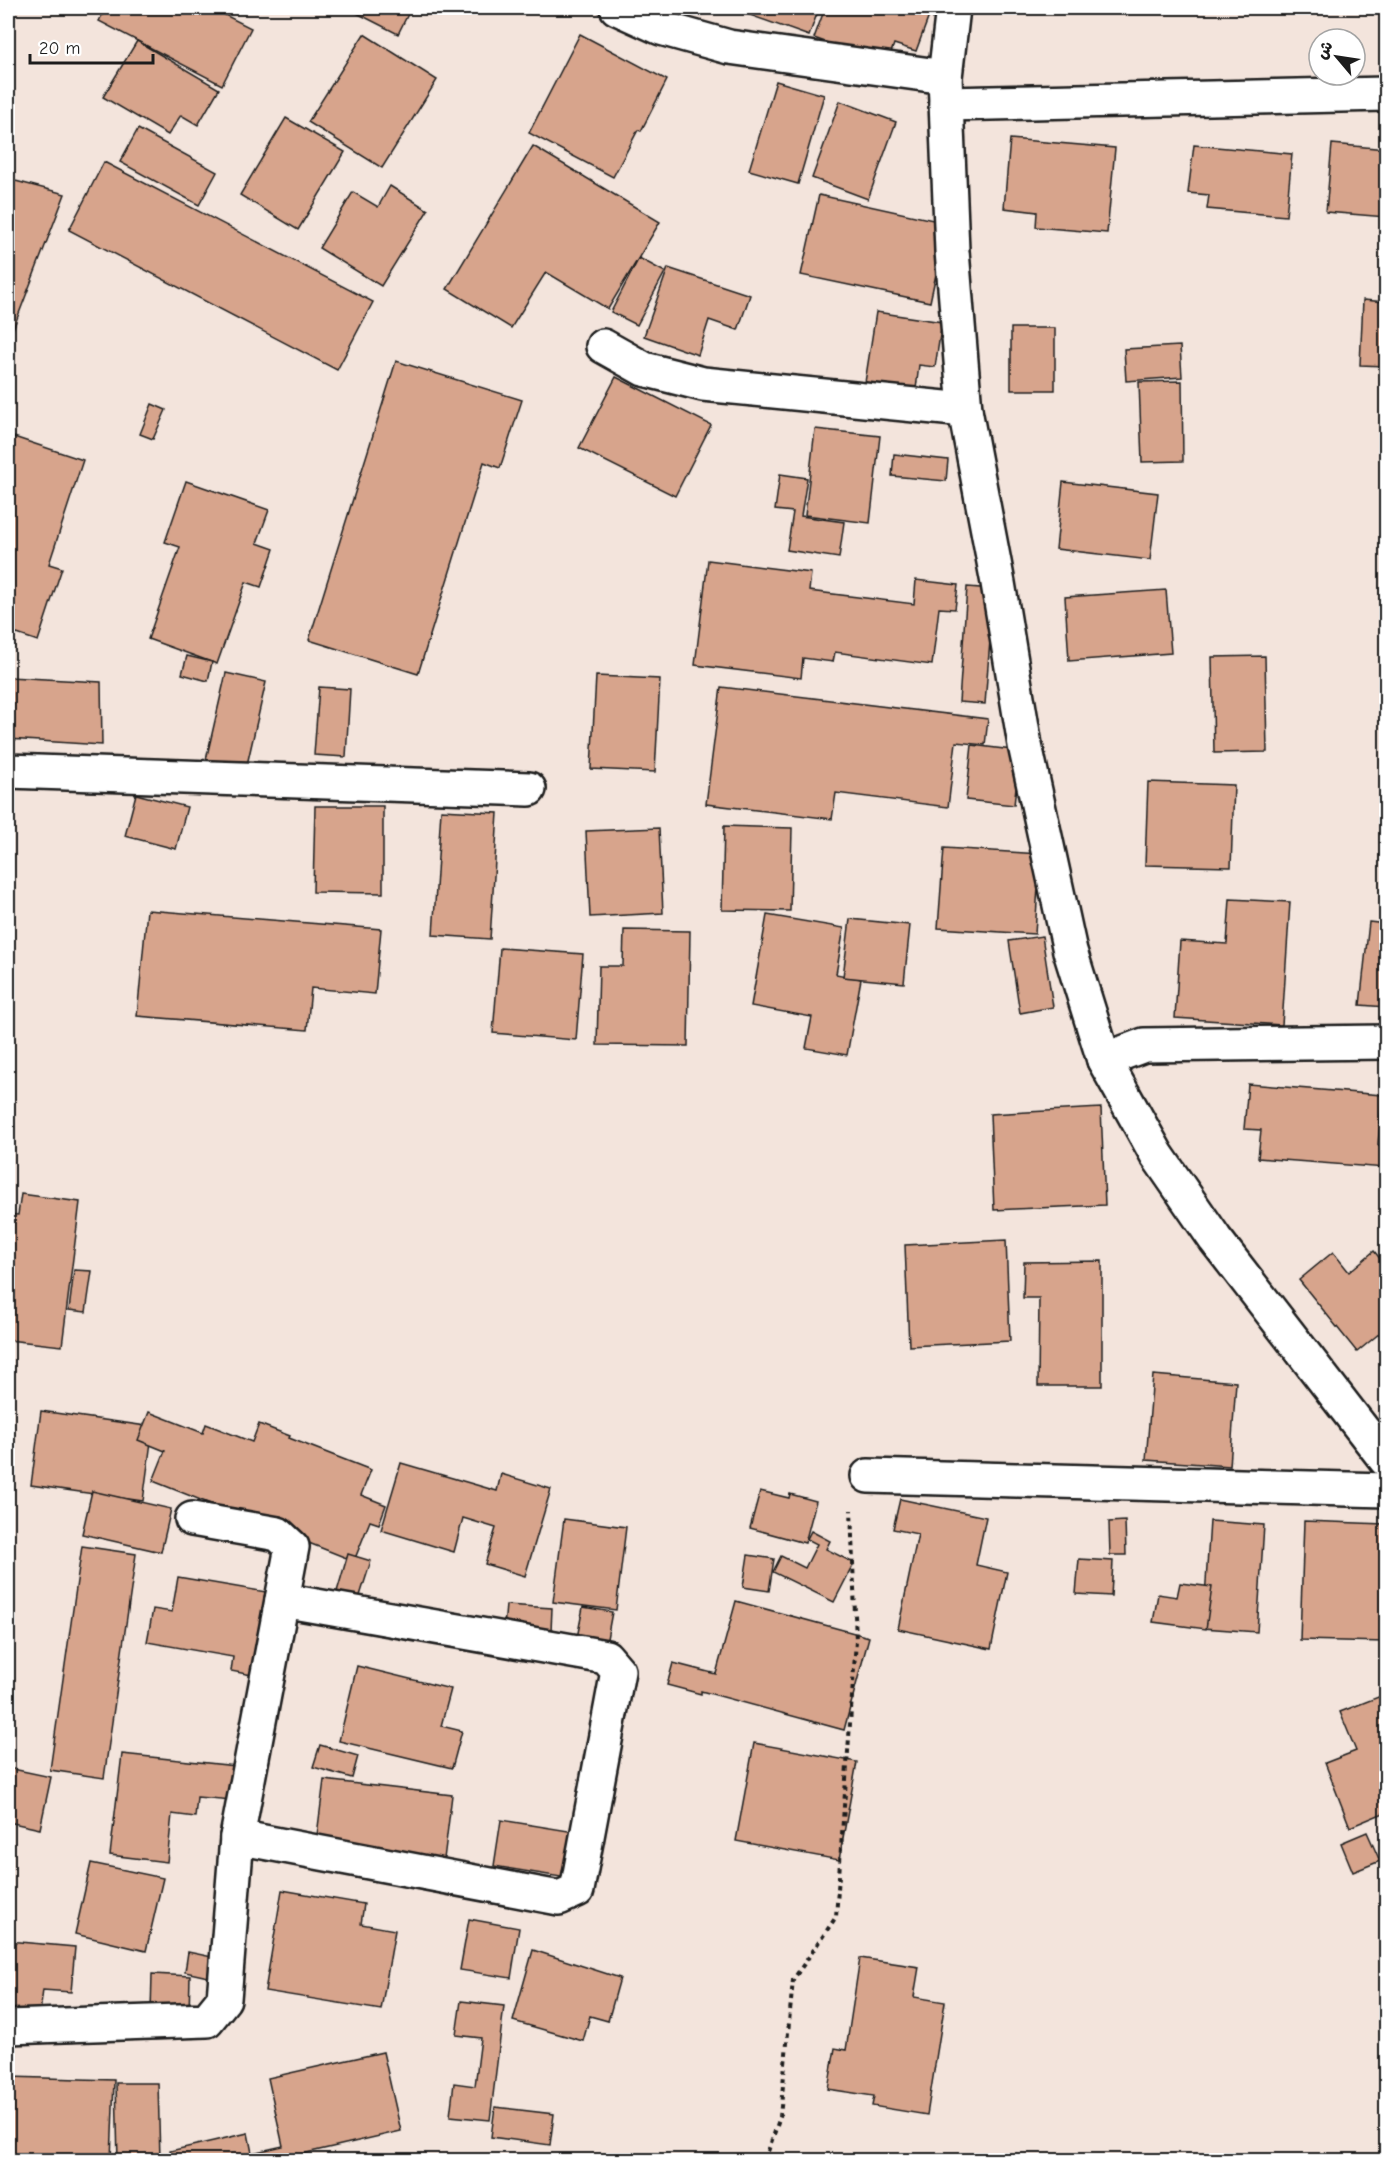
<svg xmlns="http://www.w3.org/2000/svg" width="1394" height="2168" viewBox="0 0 1394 2168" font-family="'Comic Neue','Playpen Sans Arabic',sans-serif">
<rect width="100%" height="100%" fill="#f3e4dc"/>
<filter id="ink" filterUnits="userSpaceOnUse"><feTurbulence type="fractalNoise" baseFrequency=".0167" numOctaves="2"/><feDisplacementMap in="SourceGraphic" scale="12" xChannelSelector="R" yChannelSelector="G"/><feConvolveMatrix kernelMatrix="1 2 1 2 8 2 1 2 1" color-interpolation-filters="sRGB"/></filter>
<g filter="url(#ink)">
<g fill="#d7a48c" stroke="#1c1c1c" stroke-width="1.5">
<polygon points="106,8 211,8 251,28 222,85 99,21"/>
<polygon points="347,8 411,8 398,34"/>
<polygon points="733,8 819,8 809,36 733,9"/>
<polygon points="825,8 932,8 916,51 894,44 887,64 814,38"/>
<polygon points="364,34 437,80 382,168 308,122"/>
<polygon points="580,34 667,80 641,131 638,130 613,177 529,133"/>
<polygon points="137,41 219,89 198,125 181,115 168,135 103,97"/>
<polygon points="776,81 824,95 798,184 749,170"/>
<polygon points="840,101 896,122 868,199 812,178"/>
<polygon points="286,118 345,152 298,230 240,195"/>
<polygon points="138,129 217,172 199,205 120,162"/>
<polygon points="1010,139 1115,148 1107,233 1036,227 1037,212 1004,208"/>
<polygon points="1332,144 1386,149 1386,217 1326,212"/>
<polygon points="1194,145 1292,154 1286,216 1207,209 1209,195 1188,193"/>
<polygon points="533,146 660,222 608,309 546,272 511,328 447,289"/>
<polygon points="104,162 373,302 337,370 69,230"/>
<polygon points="8,179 65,194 8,342"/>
<polygon points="390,186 428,210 381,286 319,248 353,192 378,207"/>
<polygon points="819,195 947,223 930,302 801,275"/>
<polygon points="639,258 665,272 637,325 611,312"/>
<polygon points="668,268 750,295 738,330 709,320 698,355 644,336"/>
<polygon points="1363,300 1386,302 1386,366 1360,365"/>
<polygon points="876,312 942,322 935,367 919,365 915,397 864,389"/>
<rect x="1011" y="328" width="44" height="62"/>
<polygon points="1180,346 1182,377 1126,381 1124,349"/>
<polygon points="396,361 522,400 500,468 484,462 418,674 309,640"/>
<polygon points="616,377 711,425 675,496 579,448"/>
<polygon points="1182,381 1183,461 1142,462 1139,382"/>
<polygon points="152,404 166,410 153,439 140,434"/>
<polygon points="815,429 880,436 870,523 805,515"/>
<polygon points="8,435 83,460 49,564 62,568 38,641 8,631"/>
<polygon points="894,454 948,460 946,481 892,476"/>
<polygon points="780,474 807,478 801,516 844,522 839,558 787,550 793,512 775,510"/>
<polygon points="186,481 269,510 257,543 274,549 261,587 246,582 217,664 148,639 180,547 165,542"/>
<polygon points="1063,482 1158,493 1150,560 1056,549"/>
<polygon points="708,560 811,573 809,591 914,604 916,580 958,585 955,609 939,608 932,665 835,652 833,662 803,658 801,678 695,665"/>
<polygon points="967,587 994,589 985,704 959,702"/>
<polygon points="1166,590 1171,653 1069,661 1065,597"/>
<polygon points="187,656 212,662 208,681 182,674"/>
<polygon points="1265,656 1267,752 1214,753 1212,657"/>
<polygon points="226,673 266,682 246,769 206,760"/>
<polygon points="596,676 660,679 655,772 591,769"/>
<polygon points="8,677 101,682 102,745 8,739"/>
<polygon points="319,687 350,689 346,757 314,755"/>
<polygon points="721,687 988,719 985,745 956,742 948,807 836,793 832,819 706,804"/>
<polygon points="972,745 1020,751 1014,805 966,800"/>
<polygon points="1148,782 1234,785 1231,867 1145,865"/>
<polygon points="136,794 187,807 176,849 125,836"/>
<polygon points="315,806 383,806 383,893 313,892"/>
<polygon points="441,810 498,813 490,939 433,935"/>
<polygon points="724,826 792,828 790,911 722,910"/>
<polygon points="659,828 663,913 590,917 586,831"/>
<polygon points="944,848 1040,854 1035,934 938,928"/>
<polygon points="1230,899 1290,902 1282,1025 1175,1018 1180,941 1227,944"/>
<polygon points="147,910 381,929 375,994 311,988 307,1030 137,1016"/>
<polygon points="767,915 844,928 836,974 861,979 847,1055 806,1048 812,1017 751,1006"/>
<polygon points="850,919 910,925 904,983 843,977"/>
<polygon points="1369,922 1386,924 1386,1007 1360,1005"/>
<polygon points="624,930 690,931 688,1046 597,1045 599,966 623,966"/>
<polygon points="1042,936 1053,1007 1020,1013 1009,941"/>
<polygon points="500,948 583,954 576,1040 493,1033"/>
<polygon points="1248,1084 1382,1095 1378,1145 1386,1146 1386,1168 1258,1158 1261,1130 1244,1129"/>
<polygon points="1101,1108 1105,1205 994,1210 990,1114"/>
<polygon points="21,1194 80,1202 62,1346 8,1340 8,1214 18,1215"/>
<polygon points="1006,1240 1010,1341 909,1346 905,1245"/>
<polygon points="1374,1251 1386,1266 1386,1328 1357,1352 1299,1280 1333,1252 1349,1272"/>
<polygon points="1102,1261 1102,1386 1038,1386 1039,1298 1023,1298 1024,1262"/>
<polygon points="74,1270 92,1271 86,1312 69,1310"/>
<polygon points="1153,1375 1236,1382 1230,1466 1146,1460"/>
<polygon points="41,1411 153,1427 143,1501 31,1485"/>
<polygon points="149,1412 203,1433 206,1424 252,1442 259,1424 290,1436 289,1438 371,1470 361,1495 386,1505 379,1524 370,1521 354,1561 153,1481 165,1451 138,1440"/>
<polygon points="401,1463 497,1491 501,1474 551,1489 525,1576 485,1564 496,1528 463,1518 454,1552 381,1530"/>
<polygon points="92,1491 171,1509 161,1552 82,1534"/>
<polygon points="760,1491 789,1498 790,1494 816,1501 805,1543 750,1528"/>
<polygon points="900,1499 986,1517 976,1565 1007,1572 991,1649 898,1629 918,1534 893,1529"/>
<polygon points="564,1519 626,1527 616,1610 553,1602"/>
<polygon points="1125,1521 1126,1555 1110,1555 1109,1522"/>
<polygon points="1210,1521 1264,1525 1257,1632 1203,1628"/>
<polygon points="1304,1521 1384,1524 1382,1577 1386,1577 1386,1642 1300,1640"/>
<polygon points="811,1531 830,1541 826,1549 854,1563 834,1602 773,1572 781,1556 805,1568 817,1544 807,1539"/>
<polygon points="82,1546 136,1554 104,1778 50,1770"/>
<polygon points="348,1554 371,1561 358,1602 336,1595"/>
<polygon points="748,1555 774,1559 769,1591 743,1587"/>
<polygon points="1079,1559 1113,1561 1111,1596 1076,1594"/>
<polygon points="178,1577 272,1593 257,1676 231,1671 233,1657 147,1642 153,1609 172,1612"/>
<polygon points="1180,1583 1212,1587 1206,1629 1153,1622 1158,1594 1177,1597"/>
<polygon points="736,1601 869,1637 844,1730 701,1691 701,1694 667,1685 673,1663 716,1674"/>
<polygon points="506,1605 552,1608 551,1631 504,1628"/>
<polygon points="583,1607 612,1612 606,1644 577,1638"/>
<polygon points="357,1666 451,1689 441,1726 462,1731 452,1768 339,1741"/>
<polygon points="1386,1694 1386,1812 1350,1827 1325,1763 1356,1751 1340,1712"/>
<polygon points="754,1743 857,1762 839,1860 736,1841"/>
<polygon points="320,1745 358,1756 352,1778 313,1767"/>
<polygon points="122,1754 236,1766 233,1800 197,1797 195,1817 172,1814 167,1862 110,1855"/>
<polygon points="8,1768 51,1777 40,1829 8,1822"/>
<polygon points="324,1780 452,1795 443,1867 315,1851"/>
<polygon points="501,1820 581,1833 573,1879 494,1866"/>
<polygon points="1367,1832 1380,1861 1353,1872 1341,1843"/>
<polygon points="91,1863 163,1878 146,1951 75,1934"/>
<polygon points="282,1890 364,1904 361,1924 395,1930 381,2010 265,1991"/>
<polygon points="469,1919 519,1928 511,1978 460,1970"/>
<polygon points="8,1941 75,1947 71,1992 43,1990 39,2021 8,2018"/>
<polygon points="533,1950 620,1978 608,2021 590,2016 583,2041 513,2021"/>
<polygon points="188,1952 217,1958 213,1978 185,1972"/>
<polygon points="860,1958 919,1967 914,1997 945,2002 927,2115 872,2106 874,2096 828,2089 835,2048 846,2050"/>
<polygon points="152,1974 190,1976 189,2014 151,2012"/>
<polygon points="461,2001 504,2006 490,2120 450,2116 454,2083 475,2086 481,2038 456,2035"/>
<polygon points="383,2052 401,2131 281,2159 282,2160 172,2160 170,2151 248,2133 252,2153 283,2146 268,2078"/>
<polygon points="9,2077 114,2080 111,2160 58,2160 58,2158 8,2157"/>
<polygon points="116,2083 158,2083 160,2160 118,2160"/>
<polygon points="495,2107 554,2114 550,2145 491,2137"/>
</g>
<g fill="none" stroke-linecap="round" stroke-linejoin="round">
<defs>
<g id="minor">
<polyline points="617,8 661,28 729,47 945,77"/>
<polyline points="953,8 945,77 952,251 965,410 998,583 1025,745 1070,951 1104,1060 1157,1155 1215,1239 1386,1460"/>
<polyline points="946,104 1386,94"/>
<polyline points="603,346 644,369 703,384 965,410"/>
<polyline points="8,771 529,789"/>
<polyline points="1104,1060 1144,1045 1386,1042"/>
<polyline points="868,1476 1386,1490"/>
<polyline points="237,1837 559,1898 577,1890 618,1671 606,1657 282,1600"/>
<polyline points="8,2027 207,2020 224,1999 237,1837 292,1547 278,1534 192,1519"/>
</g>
</defs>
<use href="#minor" stroke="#1c1c1c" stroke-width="38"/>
<polyline stroke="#1c1c1c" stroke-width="4" stroke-dasharray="4.5 4.5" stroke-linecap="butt" points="765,2160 780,2117 793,1980 836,1917 856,1641 851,1510"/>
<use href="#minor" stroke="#fff" stroke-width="33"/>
</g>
</g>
<rect width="1394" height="2168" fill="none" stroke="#fff" stroke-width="30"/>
<rect x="15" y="15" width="1364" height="2138" fill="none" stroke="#1c1c1c" stroke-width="2" filter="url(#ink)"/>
<g transform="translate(1337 57) rotate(299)"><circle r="28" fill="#ffffff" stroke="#a4a4a4" stroke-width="1.5"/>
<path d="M0-4.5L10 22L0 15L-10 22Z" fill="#1c1c1c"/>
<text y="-9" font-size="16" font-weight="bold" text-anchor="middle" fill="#1c1c1c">ش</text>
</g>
<path d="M30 54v9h123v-9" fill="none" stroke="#1c1c1c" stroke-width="3"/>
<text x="39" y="54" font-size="18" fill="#1c1c1c" stroke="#ffffff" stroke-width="4.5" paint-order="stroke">20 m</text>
</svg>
